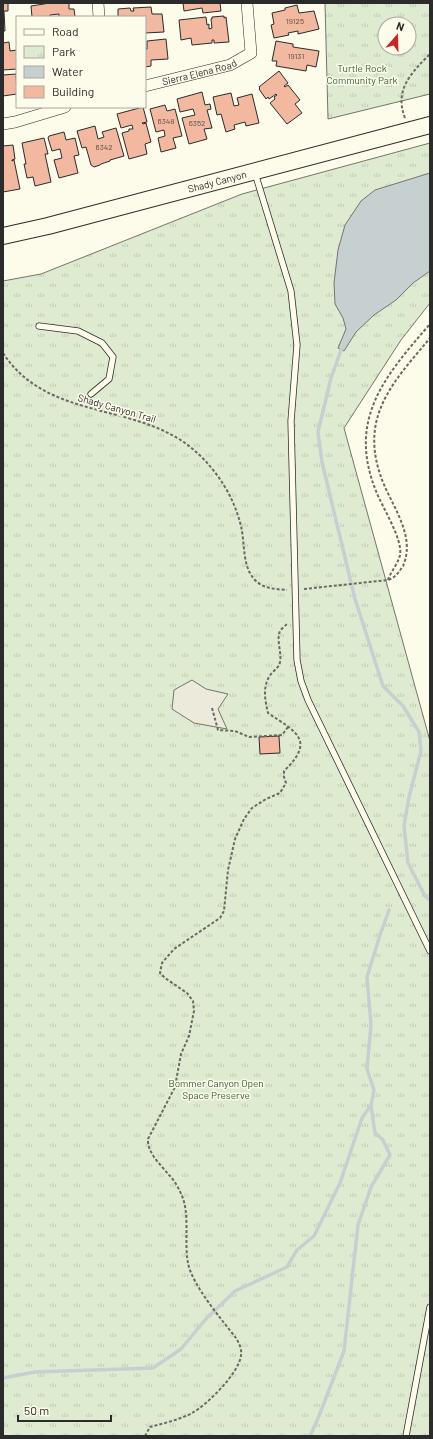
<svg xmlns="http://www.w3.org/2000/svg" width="433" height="1439" viewBox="0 0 433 1439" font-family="Barlow,sans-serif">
<defs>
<pattern id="park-tufts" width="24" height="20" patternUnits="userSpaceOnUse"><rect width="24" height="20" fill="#deebd1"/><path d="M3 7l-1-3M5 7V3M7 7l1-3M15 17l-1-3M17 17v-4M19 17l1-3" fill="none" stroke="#bfcab4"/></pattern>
</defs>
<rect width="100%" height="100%" fill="#fdfbea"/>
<g fill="url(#park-tufts)" stroke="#74746e" fill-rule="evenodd">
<path d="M325,3H430V94L328,119ZM385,24H409V48H385Z"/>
<polygon points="430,143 430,303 401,340 344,428 430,741 430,1436 3,1436 3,281 41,274 242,194"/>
</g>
<polygon fill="#eceadb" stroke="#74746e" points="192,680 206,689 228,694 218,709 227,729 194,723 172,709 174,690"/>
<polygon fill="#c7d0d0" stroke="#74746e" points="430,173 430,271 413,283 396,300 374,315 356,332 344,351 338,348 346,329 343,318 335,304 334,283 338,250 345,225 361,201 375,190"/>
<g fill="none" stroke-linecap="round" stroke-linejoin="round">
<g stroke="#c7d0d0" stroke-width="3.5">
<polyline points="343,345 331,378 318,432 322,462 355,599 383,686 403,706 419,732 421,751 409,797 404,826 408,863 425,896 430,900"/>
<polyline points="3,1378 35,1372 153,1368 181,1349 205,1320 235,1291 287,1267 297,1250 314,1236 340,1183 362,1118 371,1105 374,1090 367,1069 371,1025 367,977 380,935 389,910"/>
<polyline points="310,1436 319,1416 344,1351 358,1225 371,1187 390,1155 383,1140 375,1133 371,1106"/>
</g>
</g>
<g fill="#f2b8a0" stroke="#2b2b2b">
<polygon points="3,3 8,3 8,11 4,11 5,31 3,31"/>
<polygon points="50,3 69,3 69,9 74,9 75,17 59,17 59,14 50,15 50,17 32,17 31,6"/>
<polygon points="183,3 220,3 221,11 203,13 202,8 184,11"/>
<polygon points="297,5 299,13 314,11 319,29 298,34 298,31 288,33 289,35 274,38 271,25 274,24 272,13 285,10 285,8"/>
<polygon points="151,7 152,14 162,14 164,32 145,33 145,17 118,17 118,9 130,8 131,11 134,11 133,8"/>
<polygon points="224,16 224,18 226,17 229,42 214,43 214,40 212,40 212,43 192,45 191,38 181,40 179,20 206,17 207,25 209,24 209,29 212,28 211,19 212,19 212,17"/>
<polygon points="166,39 168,59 151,60 151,66 145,67 145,49 147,49 147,41"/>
<polygon points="276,41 293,44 293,47 319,51 316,67 307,65 306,71 276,66 277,61 272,61"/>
<polygon points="9,42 10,51 17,50 17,69 3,70 3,43"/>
<polygon points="279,71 288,83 284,86 285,87 288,85 300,100 295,104 302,113 287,124 270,103 275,99 274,97 277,95 276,94 269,99 268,97 266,99 259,89 260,88 259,87"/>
<polygon points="16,74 17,94 3,96 3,75"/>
<polygon points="202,92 205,105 210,104 211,109 207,110 212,128 204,129 207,139 189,144 182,118 195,115 193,109 180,112 177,99"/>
<polygon points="231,93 234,106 239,105 237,98 252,94 259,123 246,126 245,122 234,125 235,129 226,132 221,114 217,115 213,97"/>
<polygon points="165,105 167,111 175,109 182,136 173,138 176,148 161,152 158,138 165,136 164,130 156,132 150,109"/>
<polygon points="143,107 147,122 142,123 143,124 146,123 151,142 145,144 147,154 129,159 122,133 129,131 129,129 133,129 132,125 121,128 117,114"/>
<polygon points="95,126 98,139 104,137 102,132 116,128 124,156 110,160 110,161 101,164 100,165 94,167 91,165 86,147 82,148 77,131"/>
<polygon points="64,132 66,140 75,138 79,155 74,156 78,173 59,178 54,160 62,158 60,149 52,151 48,138 49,136"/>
<polygon points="44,138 48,154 45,154 51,182 35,186 33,177 27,178 24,164 26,164 22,143"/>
<polygon points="13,145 15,159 12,160 12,161 14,160 20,189 3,192 3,146"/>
<polygon points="279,736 280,753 260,754 259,737"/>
</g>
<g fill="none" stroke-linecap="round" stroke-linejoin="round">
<defs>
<g id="service">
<polyline points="255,173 291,291 297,345 291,421 297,660 301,681 308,700 430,951"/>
<polyline points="39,326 78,331 102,343 113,357 109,379 91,394"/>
<polyline points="406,1436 430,1307"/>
</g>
<g id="minor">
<polyline points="98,3 99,17"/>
<path id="s1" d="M145,86L230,65L251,53L247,3"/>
<polyline points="3,124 15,122 65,107"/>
</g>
<g id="secondary">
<path id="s2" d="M3,236L48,226L430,125"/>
</g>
</defs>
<use href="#service" stroke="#2b2b2b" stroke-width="7"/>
<use href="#minor" stroke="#2b2b2b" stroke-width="12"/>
<use href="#secondary" stroke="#2b2b2b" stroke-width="18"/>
<g stroke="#6a6964" stroke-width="2" stroke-dasharray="3 2" stroke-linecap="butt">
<path d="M405,118C394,90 411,73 430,54"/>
<path d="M3,353C48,422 137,401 194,450C217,470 234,497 241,526C245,543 242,565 254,579C263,589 275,589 287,590"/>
<path d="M388,580C391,571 398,564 400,555C403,539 382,507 376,491C347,419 385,376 430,324"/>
<path d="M304,589L388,580C395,578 399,572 403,566C417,534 389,503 380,474C375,459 373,444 375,429C380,393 408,365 430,338"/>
<polyline points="212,708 218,730 235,731 249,737 282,735 288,727"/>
<path d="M145,1436L150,1427C164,1423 179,1420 192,1413C207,1405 240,1372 241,1355C242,1349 239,1343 236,1338C222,1320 192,1285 188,1263C184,1243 190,1214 182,1196C179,1189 175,1181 169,1175C161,1165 147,1153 148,1139L175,1087L181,1054L189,1036L194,1011L193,1001L187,993L165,978L160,973L162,963L174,949L220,918L224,911L228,870L235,839L244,819L252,808L266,799L280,793L286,783L284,777V771C316,740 296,732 268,713C265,700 262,686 271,674C274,670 279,668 280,662C282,653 276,640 280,631C281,629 285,626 287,624"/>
</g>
<use href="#service" stroke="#fdfbea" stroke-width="5.5"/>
<use href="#minor" stroke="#fdfbea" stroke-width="11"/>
<use href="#secondary" stroke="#fdfbea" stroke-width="16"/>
</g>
<g text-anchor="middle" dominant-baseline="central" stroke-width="3" stroke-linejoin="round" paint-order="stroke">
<g font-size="8" fill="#5d4e48">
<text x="295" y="21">19125</text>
<text x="296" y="56">19131</text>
<text x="166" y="121">6348</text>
<text x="197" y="123">6352</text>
<text x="104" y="147">6342</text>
</g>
<g font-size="10" fill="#34623c" stroke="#fdfbea">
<text x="362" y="68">Turtle Rock<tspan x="362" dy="12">Community Park</tspan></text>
<text x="216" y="1083">Bommer Canyon Open<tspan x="216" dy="12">Space Preserve</tspan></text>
</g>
<g font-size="10" fill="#2b2b2b" stroke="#fdfbea">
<text stroke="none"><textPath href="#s1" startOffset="56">Sierra Elena Road</textPath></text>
<text stroke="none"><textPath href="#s2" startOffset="221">Shady Canyon</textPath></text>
<text transform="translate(117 408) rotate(16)">Shady Canyon Trail</text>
</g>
</g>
<rect width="433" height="1439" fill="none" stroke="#2b2b2b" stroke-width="8"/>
<rect x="16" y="16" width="130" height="92" fill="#fdfbea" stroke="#a9a89e"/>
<rect x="24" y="29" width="20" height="6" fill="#fdfbea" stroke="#a9a89e"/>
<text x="52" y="36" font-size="12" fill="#2b2b2b">Road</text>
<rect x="24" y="46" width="20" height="12" fill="url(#park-tufts)" stroke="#a9a89e"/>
<text x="52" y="56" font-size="12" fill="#2b2b2b">Park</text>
<rect x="24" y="66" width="20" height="12" fill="#c7d0d0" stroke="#a9a89e"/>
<text x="52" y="76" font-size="12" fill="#2b2b2b">Water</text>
<rect x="24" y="86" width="20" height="12" fill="#f2b8a0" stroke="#a9a89e"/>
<text x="52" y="96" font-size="12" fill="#2b2b2b">Building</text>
<g transform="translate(397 36) rotate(20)"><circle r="19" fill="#fdfbea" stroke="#a9a89e"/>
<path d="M0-3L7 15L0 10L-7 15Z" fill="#c62828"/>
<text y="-6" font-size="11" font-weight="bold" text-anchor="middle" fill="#2b2b2b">N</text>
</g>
<path d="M18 1415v6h93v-6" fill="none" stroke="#2b2b2b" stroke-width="2"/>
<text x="24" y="1415" font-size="12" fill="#2b2b2b" stroke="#fdfbea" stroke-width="3" paint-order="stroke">50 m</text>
</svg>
